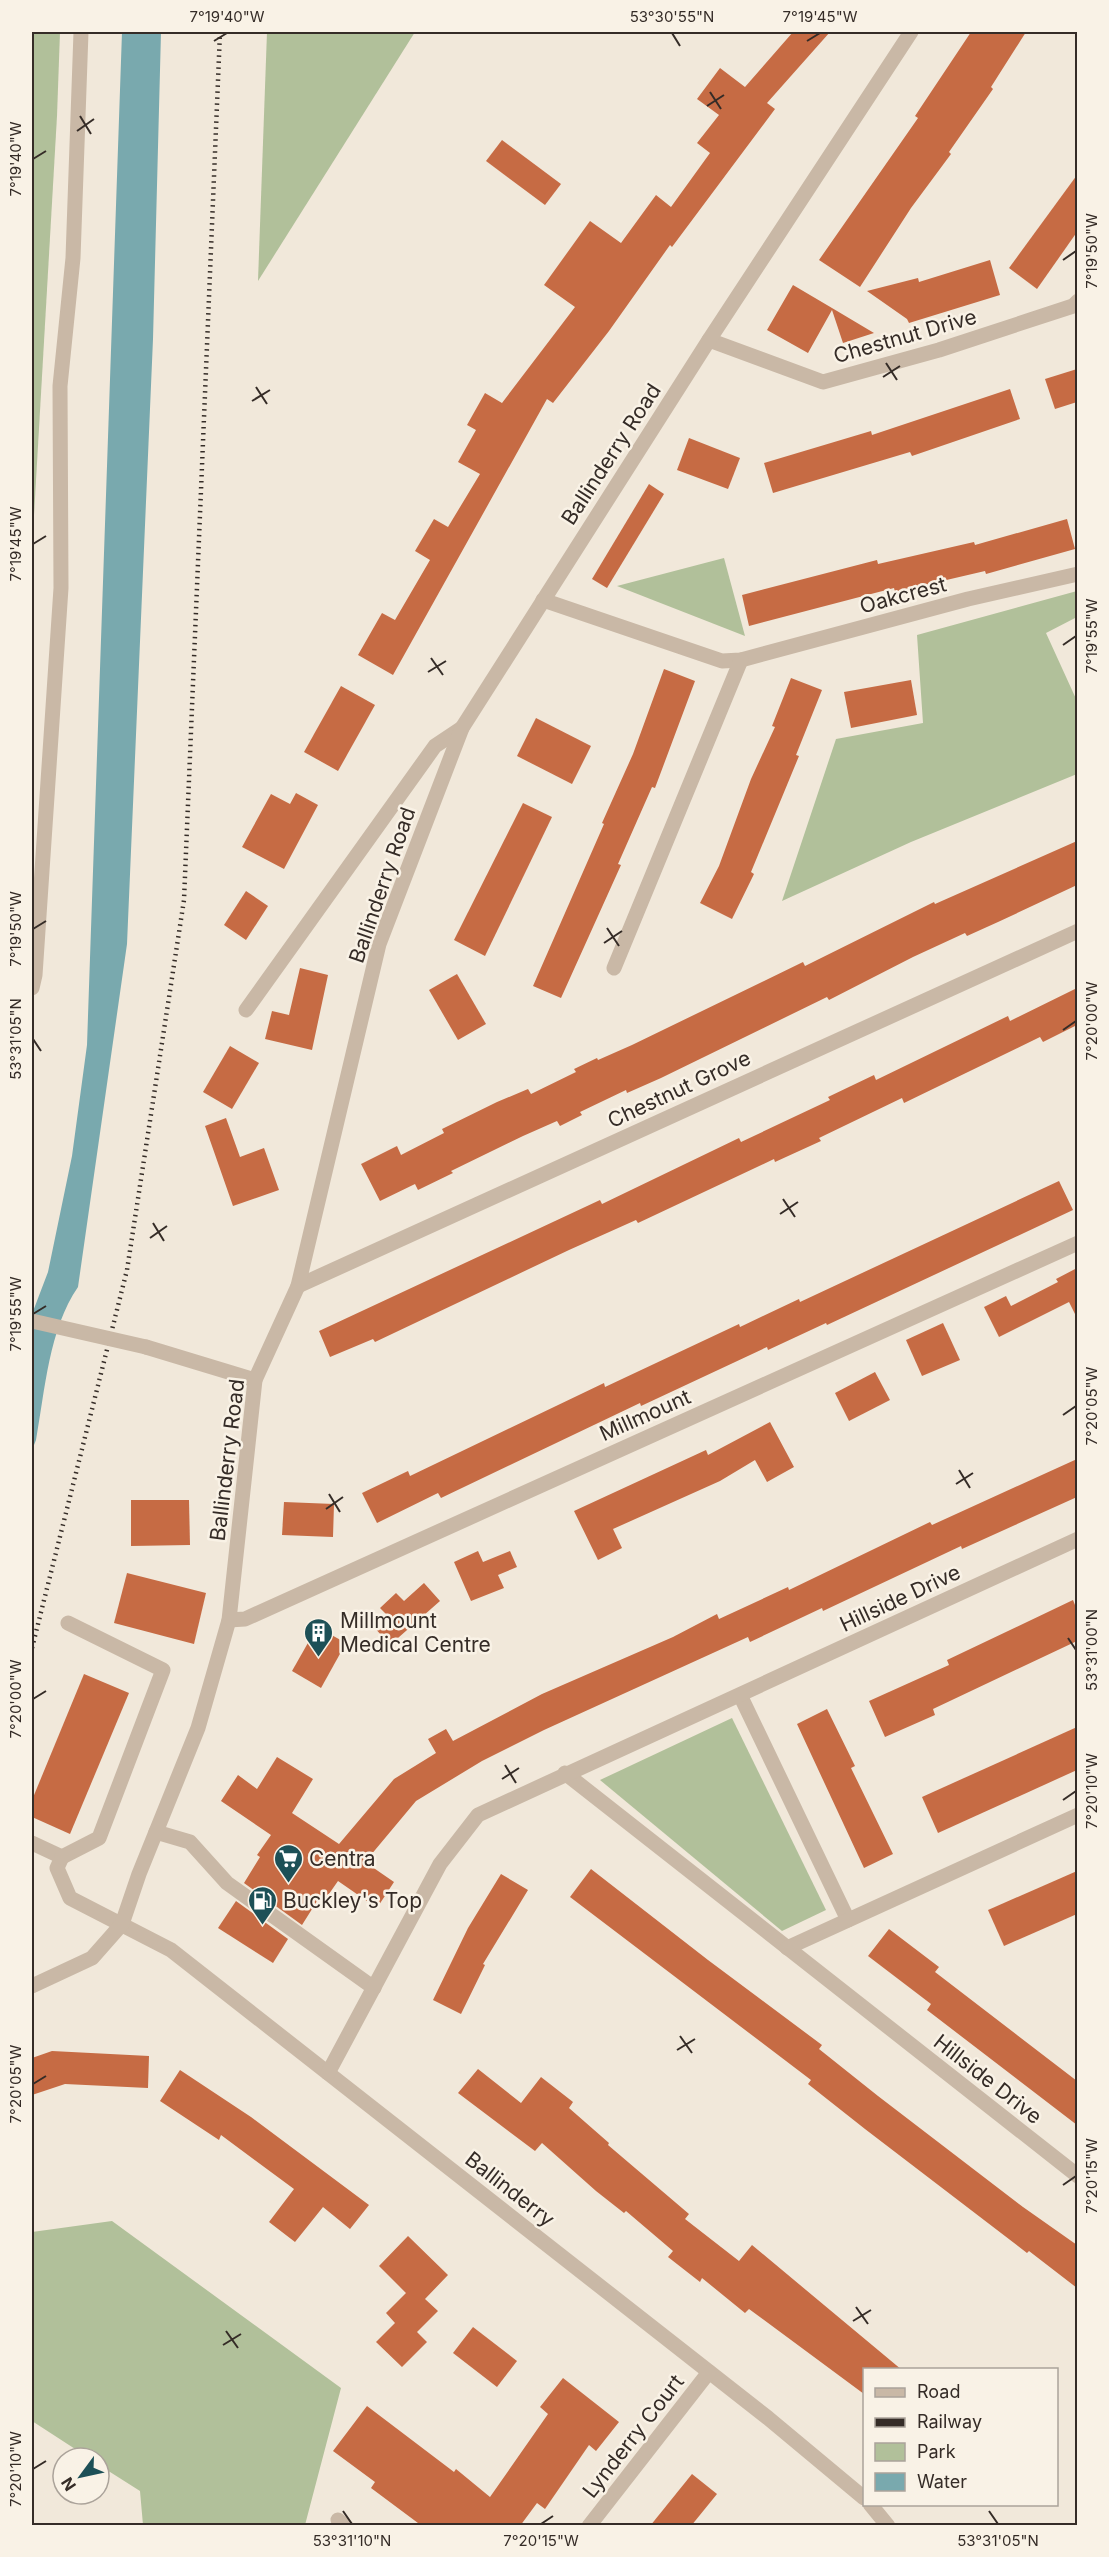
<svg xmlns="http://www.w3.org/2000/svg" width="1109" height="2557" viewBox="0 0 1109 2557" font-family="Inter,sans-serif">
<rect width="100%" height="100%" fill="#f1e8da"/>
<g fill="#b1c09a">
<polygon points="32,32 60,32 57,116 32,550"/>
<polygon points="267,32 415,32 258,281"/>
<polygon points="724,558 745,636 617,586"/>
<polygon points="1077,591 1077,617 1046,633 1077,701 1077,774 911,842 782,901 836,739 923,723 917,635"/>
<polygon points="732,1718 826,1910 782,1931 600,1780"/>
<polygon points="112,2221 341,2388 305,2525 143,2525 140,2491 99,2465 99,2458 89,2458 32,2421 32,2232"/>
</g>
<path fill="#79a9ae" d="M122,32H161L153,339L127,944L78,1287C49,1329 45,1390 36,1440L32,1450V1314L48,1272L72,1156L87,1045Z"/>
<g fill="#c66b44">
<polygon points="793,32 830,32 767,103 775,109 672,247 670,245 609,331 553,403 547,399 393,675 358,655 382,613 395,620 430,560 415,551 434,519 448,527 480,474 458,462 476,430 467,425 485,393 502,403 575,307 544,285 590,221 621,243 656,195 671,207 710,153 697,143 719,115 697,99 720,68 745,87"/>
<polygon points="971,32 1026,32 991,87 993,89 949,152 951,154 911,208 860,287 819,260 918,118 915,116"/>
<polygon points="502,140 561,184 545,205 486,161"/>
<polygon points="1077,175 1077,232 1037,289 1009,268"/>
<polygon points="990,260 1000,295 909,323 907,319 867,291 918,278 919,282"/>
<polygon points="793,285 832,308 874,333 843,343 832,310 808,353 767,330"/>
<polygon points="1077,369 1077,402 1055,409 1045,379"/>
<polygon points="1010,389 1020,419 912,456 910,452 773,493 764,463 871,431 872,435"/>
<polygon points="689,438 740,458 728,489 677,470"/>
<polygon points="649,484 664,494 607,588 592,579"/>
<polygon points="1067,519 1075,549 986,574 985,571 895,592 894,588 749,626 742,595 877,560 878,564 974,542 975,545"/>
<polygon points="664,669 695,681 655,788 652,787 618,864 621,865 561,998 533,986 604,824 602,823 633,754"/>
<polygon points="791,678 822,690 796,755 799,756 751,872 754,874 732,919 700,903 719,866 751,779 775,727 772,726"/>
<polygon points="911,680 917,715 851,728 844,692"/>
<polygon points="341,686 375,705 338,771 304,752"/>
<polygon points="536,718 591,746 572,784 517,756"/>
<polygon points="296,793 318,805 284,869 242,847 271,794 290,804"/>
<polygon points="523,803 552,817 485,956 454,940"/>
<polygon points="1077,841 1077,885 998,922 967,936 965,933 913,957 829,1000 827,997 661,1078 627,1093 626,1090 580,1112 582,1115 560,1126 557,1121 523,1136 451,1171 453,1173 418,1190 415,1184 380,1201 361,1164 397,1146 401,1155 444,1133 442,1129 497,1102 528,1089 531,1094 576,1072 574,1069 597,1058 598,1060 632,1045 803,962 805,966 934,902 935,904"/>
<polygon points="246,891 268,906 246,940 224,925"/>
<polygon points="300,968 328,975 312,1050 265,1039 272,1011 289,1015"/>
<polygon points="457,974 486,1024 458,1040 429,990"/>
<polygon points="1077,988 1077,1025 1043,1042 1040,1037 904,1103 902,1098 819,1138 821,1141 775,1162 774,1159 638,1223 636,1220 569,1250 375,1342 373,1339 330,1357 319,1331 600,1200 602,1204 739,1138 741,1142 830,1100 828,1097 874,1075 876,1080 1008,1016 1010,1021"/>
<polygon points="230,1046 259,1063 232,1109 203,1092"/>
<polygon points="226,1118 240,1157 264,1148 279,1190 233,1206 205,1126"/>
<polygon points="1059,1181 1073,1210 827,1325 826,1323 768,1350 767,1347 641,1406 640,1403 441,1498 438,1493 377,1523 362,1493 408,1471 410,1476 604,1383 605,1387 739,1324 740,1327 799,1299 800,1302"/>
<polygon points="1077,1268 1077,1318 1069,1302 999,1337 984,1307 1006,1296 1011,1306 1058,1282 1056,1279"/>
<polygon points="943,1323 960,1360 922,1376 906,1340"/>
<polygon points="875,1372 890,1400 849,1421 835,1393"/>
<polygon points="770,1422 794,1467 767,1482 755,1460 720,1481 613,1529 622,1548 598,1560 574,1511 706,1450 708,1455"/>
<polygon points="1077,1459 1077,1497 962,1549 961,1546 823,1611 822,1608 750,1642 748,1637 544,1730 482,1761 416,1801 365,1862 394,1882 377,1908 338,1881 324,1901 319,1898 302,1925 244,1883 260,1857 257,1855 271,1835 221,1801 238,1775 257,1789 277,1757 313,1779 292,1813 339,1844 394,1779 436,1753 428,1739 446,1729 453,1741 542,1694 673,1637 717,1614 719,1619 788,1587 789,1590 930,1522 932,1525"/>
<polygon points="131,1500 189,1500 190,1545 131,1546"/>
<polygon points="284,1502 334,1504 333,1537 282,1535"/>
<polygon points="478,1551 483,1562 510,1551 517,1567 498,1575 504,1588 471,1601 454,1562"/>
<polygon points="127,1573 206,1593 194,1644 114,1623"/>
<polygon points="424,1583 440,1601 390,1645 373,1626 386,1614 380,1608 396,1593 404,1601"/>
<polygon points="1073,1600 1077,1610 1077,1641 933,1709 935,1715 885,1737 869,1701 949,1665 947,1660"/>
<polygon points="317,1627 346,1643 321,1688 292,1671"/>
<polygon points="84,1674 129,1693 70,1834 32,1817 32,1800"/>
<polygon points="827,1709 855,1766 851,1768 893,1854 864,1868 797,1724"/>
<polygon points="1077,1727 1077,1770 938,1833 922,1797"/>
<polygon points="591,1869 708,1960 822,2045 819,2049 878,2096 1023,2207 1077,2245 1077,2288 1029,2251 1027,2253 865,2129 808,2084 811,2080 570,1897"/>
<polygon points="1077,1871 1077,1914 1004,1946 988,1910"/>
<polygon points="501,1874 528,1890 483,1964 485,1965 461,2014 433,2000 468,1928"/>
<polygon points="236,1901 288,1939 273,1963 218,1928"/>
<polygon points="889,1929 939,1967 935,1972 1077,2081 1077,2125 927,2010 931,2004 868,1956"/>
<polygon points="52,2051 149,2056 148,2088 65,2084 32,2095 32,2058"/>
<polygon points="478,2069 521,2103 541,2077 573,2102 569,2108 609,2143 608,2145 689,2214 685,2219 739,2261 752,2245 902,2370 864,2370 864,2394 749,2309 745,2313 702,2278 700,2282 668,2257 673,2251 626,2211 624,2213 596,2191 542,2143 535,2151 458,2093"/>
<polygon points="180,2070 251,2117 369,2205 350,2229 323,2207 295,2242 269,2222 294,2189 221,2135 219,2140 160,2101"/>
<polygon points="408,2236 448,2275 425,2299 438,2311 417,2332 427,2342 402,2367 376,2342 395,2323 386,2313 406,2293 379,2266"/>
<polygon points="473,2327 517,2361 497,2387 453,2353"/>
<polygon points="563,2378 619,2422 596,2451 589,2445 545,2509 537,2503 520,2526 422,2526 371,2488 375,2482 333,2451 367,2406 454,2472 456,2469 490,2497 548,2414 540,2407"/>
<polygon points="692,2474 717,2494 691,2526 650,2526"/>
</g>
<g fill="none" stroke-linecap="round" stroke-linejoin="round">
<g stroke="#c9b8a6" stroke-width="15">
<polyline points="709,340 823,382 939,350 1073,306 1078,301"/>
<polyline points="543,600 722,661 741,660 968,599 1078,574"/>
<polyline points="614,968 741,660"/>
<polyline points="32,988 35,975 61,588 60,386 73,258 81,32"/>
<polyline points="246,1010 435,746 462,728"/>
<polyline points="298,1286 1078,931"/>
<polyline points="146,1347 255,1380"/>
<polyline points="229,1620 245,1619 1078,1243"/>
<polyline points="740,1695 848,1920"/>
<polyline points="565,1773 1078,2176"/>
<polyline points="156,1832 190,1842 227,1883 374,1988"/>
<polyline points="32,1843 62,1857 57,1868 70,1898 171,1950 768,2418 864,2498"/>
<polyline points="62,1857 99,1838 163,1670 68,1623"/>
<polyline points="787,1948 1078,1815"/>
<polyline points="32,1986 92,1958 122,1924 139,1874 198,1728 229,1620 255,1380 298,1286 379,944 462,728 709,340 911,32"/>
<polyline points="328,2073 440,1864 478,1815 1078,1539"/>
<polyline points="870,2504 888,2526"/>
<polyline points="338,2520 345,2526"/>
<polyline points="589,2526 709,2372"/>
</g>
<polyline stroke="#352c27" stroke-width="4.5" stroke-dasharray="1.5 4.5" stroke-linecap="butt" points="32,1648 127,1270 184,900 220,32"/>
<polyline stroke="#c9b8a6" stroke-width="15" points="32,1321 146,1347"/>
</g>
<path fill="none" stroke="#352c27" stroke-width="2" d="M672,33L680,46M214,41L227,33M807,41L820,33M710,92L721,109M707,106L724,95M80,116L91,134M77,131L94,119M33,159L46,151M1063,260L1076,251M886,363L897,380M883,377L900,366M256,387L267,404M252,401L270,390M33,544L46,536M1063,645L1076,636M431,658L443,675M428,672L446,661M607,928L619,946M33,929L46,921M604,943L622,931M1063,1030L1076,1021M33,1039L41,1051M783,1199L795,1217M780,1214L798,1202M153,1223L164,1241M150,1238L167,1226M33,1314L46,1306M1063,1415L1076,1406M959,1470L970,1488M956,1484L973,1473M329,1494L340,1512M326,1509L343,1497M1068,1638L1076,1650M33,1699L46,1691M505,1765L516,1783M502,1779L519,1768M1063,1800L1076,1791M680,2036L692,2053M677,2050L695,2039M33,2084L46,2076M1063,2185L1076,2176M856,2307L868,2324M853,2321L871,2310M226,2331L238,2348M223,2345L241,2334M33,2469L46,2461M343,2511L352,2524M989,2511L998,2524M541,2524L553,2516"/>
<defs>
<symbol id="building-pin" viewBox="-11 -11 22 30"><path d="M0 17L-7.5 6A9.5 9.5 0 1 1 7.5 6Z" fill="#1d5057" stroke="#f9f2e6"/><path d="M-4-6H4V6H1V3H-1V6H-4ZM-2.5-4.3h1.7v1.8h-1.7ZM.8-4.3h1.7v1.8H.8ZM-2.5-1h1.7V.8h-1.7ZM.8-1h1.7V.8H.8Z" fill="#fff"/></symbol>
<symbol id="supermarket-pin" viewBox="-11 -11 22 30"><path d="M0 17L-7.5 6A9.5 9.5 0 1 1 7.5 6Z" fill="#1d5057" stroke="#f9f2e6"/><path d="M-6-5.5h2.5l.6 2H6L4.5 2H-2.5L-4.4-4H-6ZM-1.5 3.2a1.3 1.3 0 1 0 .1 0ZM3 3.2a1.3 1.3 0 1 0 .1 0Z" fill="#fff"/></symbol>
<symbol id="fuel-pin" viewBox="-11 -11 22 30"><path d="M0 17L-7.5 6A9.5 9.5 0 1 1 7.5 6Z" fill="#1d5057" stroke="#f9f2e6"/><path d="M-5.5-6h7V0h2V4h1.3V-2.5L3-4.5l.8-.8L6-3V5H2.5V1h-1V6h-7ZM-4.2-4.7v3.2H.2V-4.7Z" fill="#fff"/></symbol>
</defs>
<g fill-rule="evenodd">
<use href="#building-pin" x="302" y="1616" width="33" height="45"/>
<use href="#supermarket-pin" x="272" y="1842" width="33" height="45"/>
<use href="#fuel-pin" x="246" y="1884" width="33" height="45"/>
</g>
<g text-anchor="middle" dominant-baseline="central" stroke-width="5" stroke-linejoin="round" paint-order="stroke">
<g font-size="21" fill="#352c27" stroke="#f9f2e6">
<text transform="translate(905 336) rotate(-16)">Chestnut Drive</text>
<text transform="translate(611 454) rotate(-57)">Ballinderry Road</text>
<text transform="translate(903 595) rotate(-15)">Oakcrest</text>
<text transform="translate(382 885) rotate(-71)">Ballinderry Road</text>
<text transform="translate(679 1089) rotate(-25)">Chestnut Grove</text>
<text transform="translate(645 1415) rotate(-24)">Millmount</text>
<text transform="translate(227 1460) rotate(-83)">Ballinderry Road</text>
<text transform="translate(900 1598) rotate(-25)">Hillside Drive</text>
<text transform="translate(988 2079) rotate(38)">Hillside Drive</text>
<text transform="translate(510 2189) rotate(38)">Ballinderry</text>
<text transform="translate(633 2436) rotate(-52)">Lynderry Court</text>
</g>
<g font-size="21" fill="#352c27" stroke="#f9f2e6" text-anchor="start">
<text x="340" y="1620">Millmount<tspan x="340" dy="24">Medical Centre</tspan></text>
<text x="309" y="1858">Centra</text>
<text x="283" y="1900">Buckley's Top</text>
</g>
</g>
<rect width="1109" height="2557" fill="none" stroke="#f9f2e6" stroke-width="66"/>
<rect x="863" y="2368" width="195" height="138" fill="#f9f2e6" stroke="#aba39a" stroke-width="1.5"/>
<rect x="875" y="2388" width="30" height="9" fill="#c9b8a6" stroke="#aba39a" stroke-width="1.5"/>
<text x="917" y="2398" font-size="18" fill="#352c27">Road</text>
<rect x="875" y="2418" width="30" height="9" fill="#352c27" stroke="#aba39a" stroke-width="1.5"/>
<text x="917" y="2428" font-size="18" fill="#352c27">Railway</text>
<rect x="875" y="2443" width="30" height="18" fill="#b1c09a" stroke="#aba39a" stroke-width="1.5"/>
<text x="917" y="2458" font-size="18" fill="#352c27">Park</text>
<rect x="875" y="2473" width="30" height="18" fill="#79a9ae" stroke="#aba39a" stroke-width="1.5"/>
<text x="917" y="2488" font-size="18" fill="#352c27">Water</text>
<g transform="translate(81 2476) rotate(237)"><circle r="28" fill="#f9f2e6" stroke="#aba39a" stroke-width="1.5"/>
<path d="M0-4.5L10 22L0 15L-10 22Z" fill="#1d5057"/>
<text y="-9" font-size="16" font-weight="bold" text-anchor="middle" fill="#352c27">N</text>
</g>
<rect x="33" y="33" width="1043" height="2491" fill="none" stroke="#352c27" stroke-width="2"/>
<g font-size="15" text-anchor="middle" fill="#352c27">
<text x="227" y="22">7°19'40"W</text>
<text x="672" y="22">53°30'55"N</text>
<text x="820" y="22">7°19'45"W</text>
<text transform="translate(16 159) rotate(-90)" y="5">7°19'40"W</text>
<text transform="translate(1092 251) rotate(-90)" y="5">7°19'50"W</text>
<text transform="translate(16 544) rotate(-90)" y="5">7°19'45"W</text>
<text transform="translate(1092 636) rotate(-90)" y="5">7°19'55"W</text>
<text transform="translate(16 929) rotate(-90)" y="5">7°19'50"W</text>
<text transform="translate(1092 1021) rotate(-90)" y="5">7°20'00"W</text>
<text transform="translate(16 1039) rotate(-90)" y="5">53°31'05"N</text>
<text transform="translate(16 1314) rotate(-90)" y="5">7°19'55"W</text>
<text transform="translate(1092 1406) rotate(-90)" y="5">7°20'05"W</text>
<text transform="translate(1092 1650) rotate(-90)" y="5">53°31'00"N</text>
<text transform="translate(16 1699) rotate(-90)" y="5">7°20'00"W</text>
<text transform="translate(1092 1791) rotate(-90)" y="5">7°20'10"W</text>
<text transform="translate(16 2084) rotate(-90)" y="5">7°20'05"W</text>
<text transform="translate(1092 2176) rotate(-90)" y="5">7°20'15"W</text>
<text transform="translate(16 2469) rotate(-90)" y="5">7°20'10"W</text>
<text x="352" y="2546">53°31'10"N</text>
<text x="541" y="2546">7°20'15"W</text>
<text x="998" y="2546">53°31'05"N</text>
</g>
</svg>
